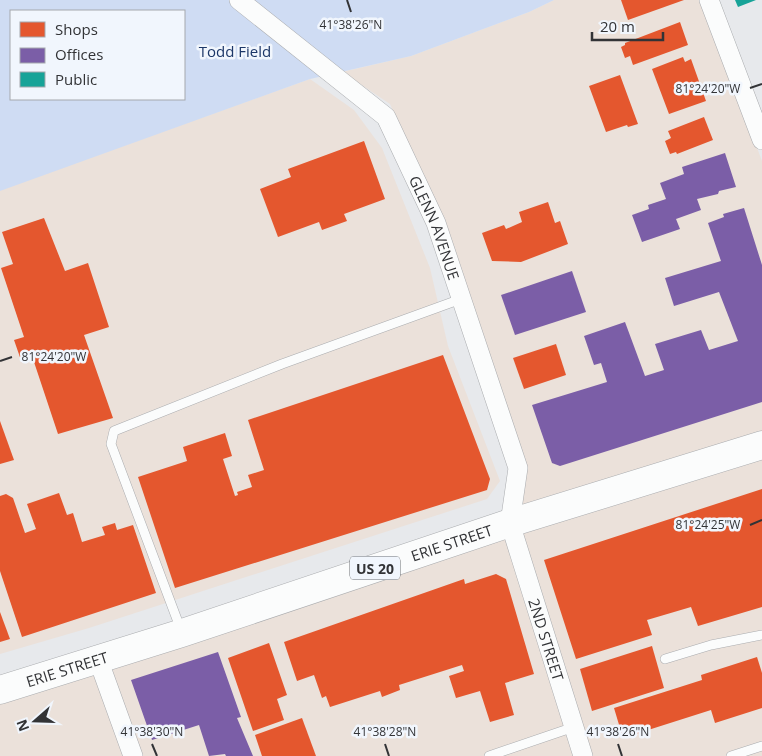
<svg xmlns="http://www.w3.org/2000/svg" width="762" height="756" viewBox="0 0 762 756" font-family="'Open Sans',sans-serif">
<rect width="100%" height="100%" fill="#e7e9ec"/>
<g fill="#ebe1da">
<polygon points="554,0 701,0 762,161 762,438 518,514 524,467 431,197 390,104 342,72 411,56 529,12"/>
<polygon points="310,79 354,110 382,148 430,268 448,346 500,481 487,499 89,628 0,654 0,190"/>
<polygon points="762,450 762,756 588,756 519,527"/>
<polygon points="508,529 578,756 138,756 104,662"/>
<polygon points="95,667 126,756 0,756 0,697"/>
</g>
<path fill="#cfdcf3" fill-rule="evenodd" d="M0,0H554L529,12L411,56L310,79L0,191ZM11,11H184V99H11Z"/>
<g fill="#e4572e">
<polygon points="621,0 684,0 628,20"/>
<polygon points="680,22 688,45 633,65 630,56 625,58 621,47 625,45 625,43"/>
<polygon points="683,57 685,62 691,59 706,101 669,114 652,69"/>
<polygon points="620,75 638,124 628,127 627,125 606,132 589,86"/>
<polygon points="704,117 713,140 677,154 676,152 670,154 665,141 671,138 668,131"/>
<polygon points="364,141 385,199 344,214 347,221 322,230 319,222 278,237 260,189 291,177 288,169"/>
<polygon points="548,202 555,223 560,221 568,244 521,262 492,261 482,233 504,225 506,229 522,222 519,212"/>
<polygon points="44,218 65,271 88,263 109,327 84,335 113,418 58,434 33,359 22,363 14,340 24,337 1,268 13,264 2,232"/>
<polygon points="556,344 566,375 524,389 513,358"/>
<polygon points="443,355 490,479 487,490 175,588 138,477 187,461 183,447 225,433 232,456 223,459 235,496 238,495 237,492 252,487 248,475 264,470 248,420"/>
<polygon points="0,421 14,460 0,464"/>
<polygon points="762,489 762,607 698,626 691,607 647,620 652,635 576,659 544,560"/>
<polygon points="59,493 67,515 73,513 82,542 105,535 102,527 115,523 117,530 133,525 156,593 22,637 0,571 0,496 6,494 13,498 25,533 36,529 27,504"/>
<polygon points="496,574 506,579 534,674 505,683 514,715 490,722 480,691 456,698 449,676 464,671 462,665 399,685 400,690 382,697 380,691 330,707 326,696 322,698 314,675 297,681 284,642 464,579 465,584"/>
<polygon points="0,612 10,639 0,642"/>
<polygon points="269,643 287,695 277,699 284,720 253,731 228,658"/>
<polygon points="652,646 664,688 592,711 580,669"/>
<polygon points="757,657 762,673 762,708 715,723 711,710 623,738 614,708 702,680 701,675"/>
<polygon points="302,718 316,756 262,756 255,735"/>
</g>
<g fill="#7b5ea7">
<polygon points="725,153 736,187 719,191 718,194 697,199 701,210 676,219 680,229 642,242 632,215 649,209 648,205 666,199 660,183 684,174 682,167"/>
<polygon points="744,208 762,265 762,402 560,466 552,463 532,405 607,382 601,363 594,365 584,336 625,322 645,376 664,370 655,344 701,330 709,350 738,341 719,292 674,306 665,278 721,261 708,223 724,217 723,214"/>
<polygon points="572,271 586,312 515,335 501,295"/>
<polygon points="218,652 241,717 237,718 253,756 226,756 225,754 209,756 199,725 152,740 131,680"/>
</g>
<polygon fill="#17a398" points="735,0 756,0 738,7"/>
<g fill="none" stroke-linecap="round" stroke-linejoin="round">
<defs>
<g id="lane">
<polyline points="181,630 111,444 114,431 282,364 461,299"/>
<polyline points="665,659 711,645 762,635"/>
<polyline points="489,756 574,727"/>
<polyline points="731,756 762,746"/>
</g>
<g id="street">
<path id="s1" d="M239,0L386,117L436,223L518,468L510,523L583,756"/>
<polyline points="709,0 762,140"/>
<polyline points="98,659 133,756"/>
</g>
<g id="primary">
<path id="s2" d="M0,690L182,633L510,523L762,445"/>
</g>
</defs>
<use href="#lane" stroke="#aaacaf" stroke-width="10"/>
<use href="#street" stroke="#aaacaf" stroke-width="20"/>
<use href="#primary" stroke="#aaacaf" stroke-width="29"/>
<use href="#lane" stroke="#fbfcfc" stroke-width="9"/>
<use href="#street" stroke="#fbfcfc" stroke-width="19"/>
<use href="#primary" stroke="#fbfcfc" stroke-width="28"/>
</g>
<path fill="none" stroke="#323336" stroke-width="2" d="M347,0L351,12M750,88L762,84M0,361L12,357M750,525L762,520M152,744L157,756M385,744L389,756M618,744L622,756"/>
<g text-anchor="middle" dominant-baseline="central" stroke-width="5" stroke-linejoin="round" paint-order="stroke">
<rect fill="#f1f6fd" stroke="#6b6e72" stroke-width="1" x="350" y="556.5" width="50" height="23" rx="4"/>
<g font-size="14" font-weight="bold" fill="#323336">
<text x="375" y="568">US 20</text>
</g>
<g font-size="15" fill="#1c3768" stroke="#f1f6fd">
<text x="235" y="51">Todd Field</text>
</g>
<g font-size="15" fill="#323336" stroke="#f1f6fd">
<text stroke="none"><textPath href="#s1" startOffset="309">GLENN AVENUE</textPath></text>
<text stroke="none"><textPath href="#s2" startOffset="475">ERIE STREET</textPath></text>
<text stroke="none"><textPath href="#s1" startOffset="741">2ND STREET</textPath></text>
<text stroke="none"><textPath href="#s2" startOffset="70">ERIE STREET</textPath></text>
</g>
</g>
<g font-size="12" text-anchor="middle" fill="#323336" stroke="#f1f6fd" stroke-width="5" stroke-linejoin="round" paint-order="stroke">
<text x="351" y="29">41°38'26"N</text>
<text x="708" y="93">81°24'20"W</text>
<text x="54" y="361">81°24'20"W</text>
<text x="708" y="529">81°24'25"W</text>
<text x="152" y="736">41°38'30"N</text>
<text x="385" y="736">41°38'28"N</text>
<text x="618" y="736">41°38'26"N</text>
</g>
<rect x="10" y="10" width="175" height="90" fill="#f1f6fd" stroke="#a5a8ad"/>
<rect x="20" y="22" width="25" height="15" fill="#e4572e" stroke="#a5a8ad"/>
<text x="55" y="35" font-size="15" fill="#323336">Shops</text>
<rect x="20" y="48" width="25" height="15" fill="#7b5ea7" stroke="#a5a8ad"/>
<text x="55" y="60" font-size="15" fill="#323336">Offices</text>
<rect x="20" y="72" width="25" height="15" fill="#17a398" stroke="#a5a8ad"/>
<text x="55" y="85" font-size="15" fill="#323336">Public</text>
<g transform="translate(35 721) rotate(250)" stroke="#f1f6fd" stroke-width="4" paint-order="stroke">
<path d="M0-4L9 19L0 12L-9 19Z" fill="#323336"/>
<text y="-8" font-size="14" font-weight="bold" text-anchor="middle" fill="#323336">N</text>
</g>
<path d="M592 32v8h71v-8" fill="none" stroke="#323336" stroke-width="2.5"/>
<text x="600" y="32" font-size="15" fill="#323336" stroke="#f1f6fd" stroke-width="4" paint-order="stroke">20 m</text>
</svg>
